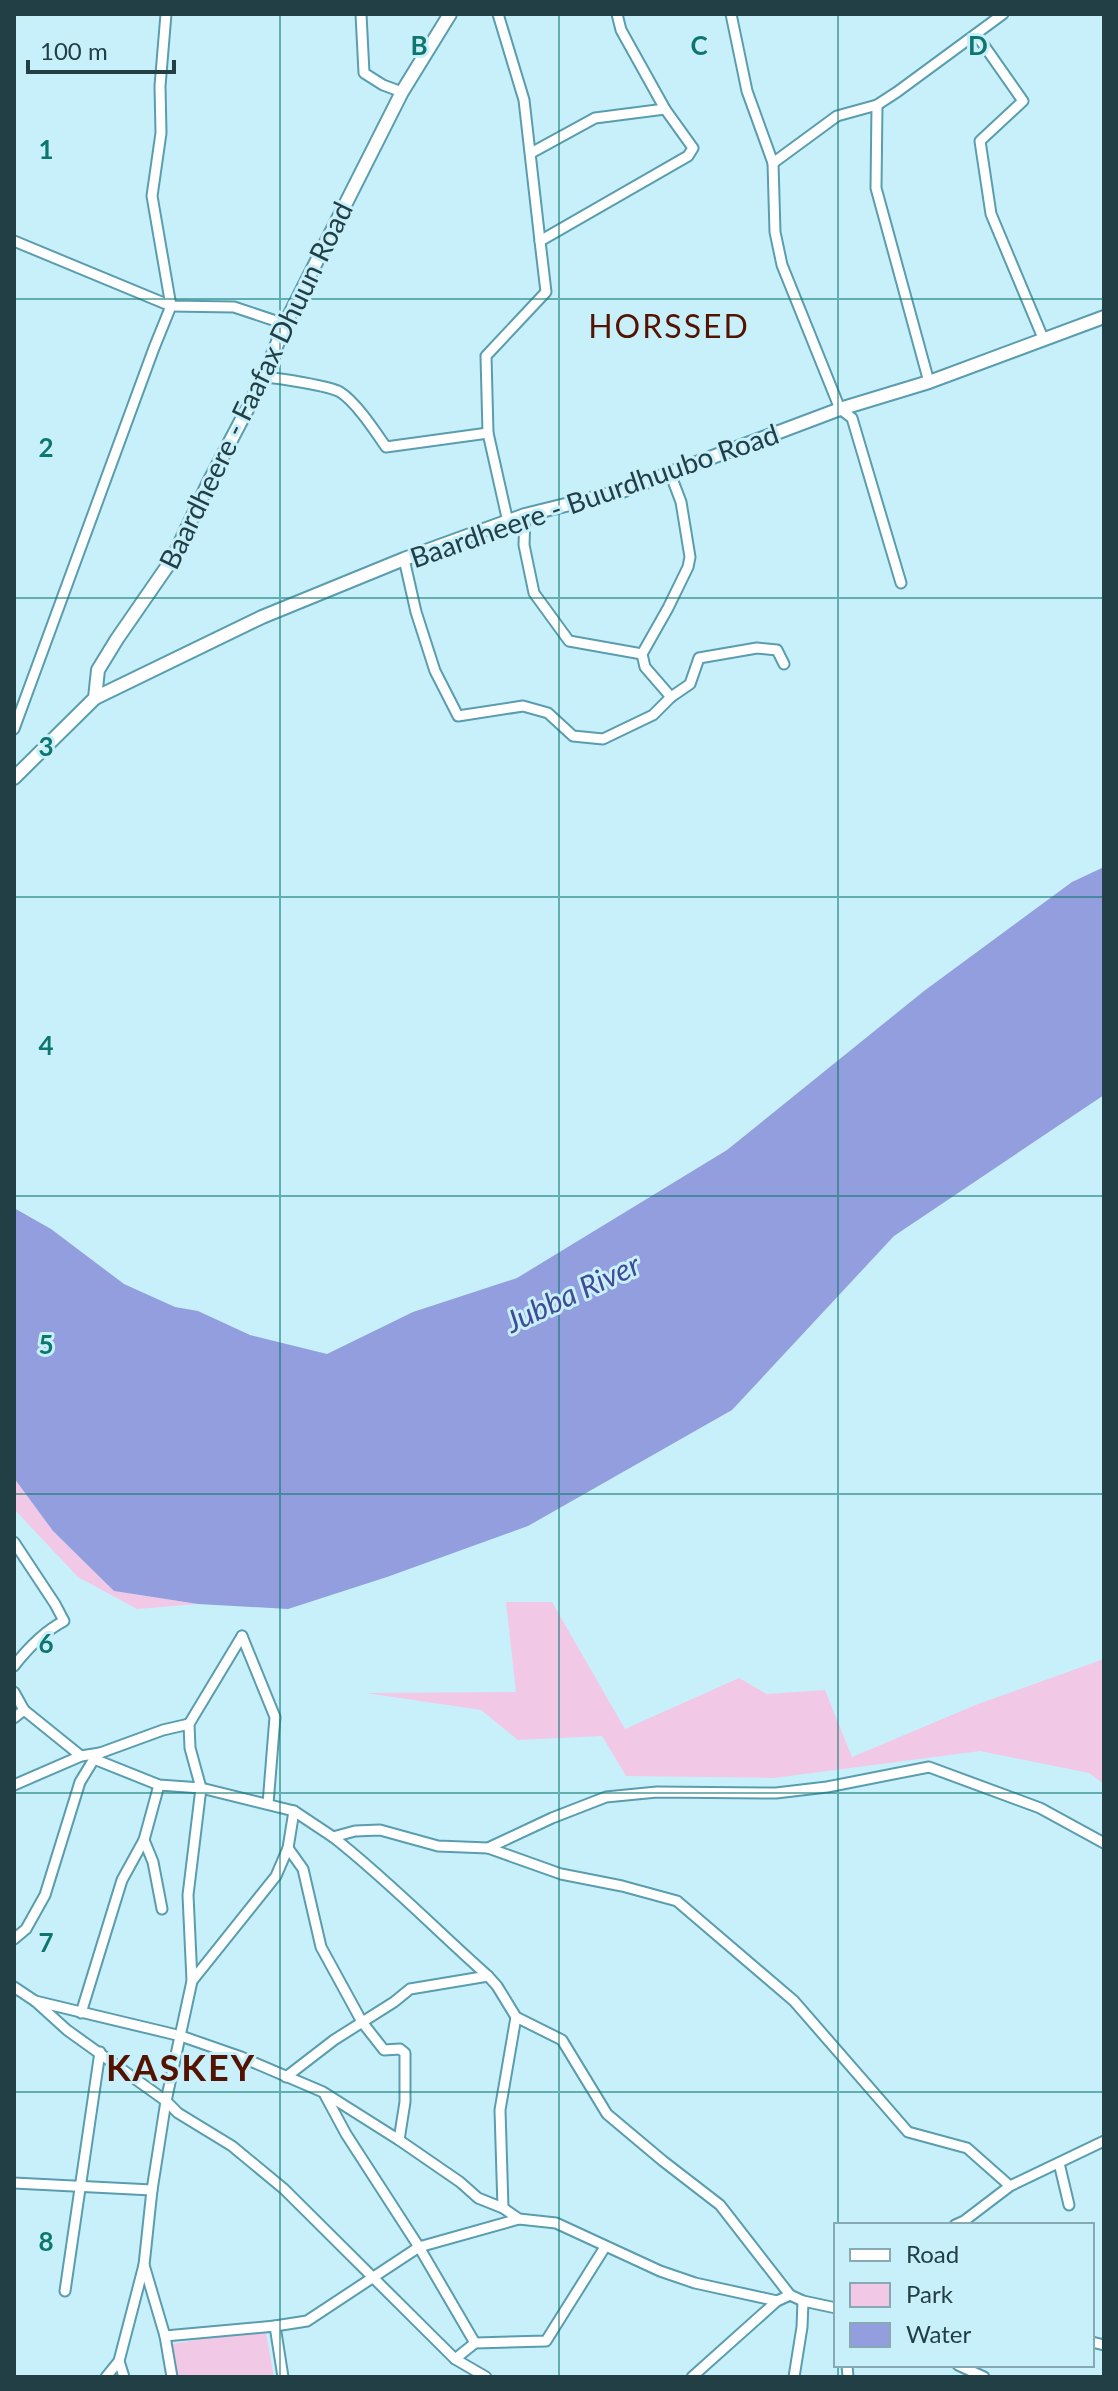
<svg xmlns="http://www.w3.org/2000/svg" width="1118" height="2391" viewBox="0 0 1118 2391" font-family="Lato,sans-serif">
<rect width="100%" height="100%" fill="#c8f0fb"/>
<g fill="#f2c8e7">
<polygon points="14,1478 53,1531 114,1591 198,1604 137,1609 78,1577 14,1509"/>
<polygon points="506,1602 552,1602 625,1729 739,1678 767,1694 825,1690 852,1757 978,1704 1104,1659 1104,1784 1089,1773 980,1751 774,1778 626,1776 602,1736 518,1740 481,1710 366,1693 516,1692"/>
<polygon points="265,2328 274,2377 177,2377 172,2344"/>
</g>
<polygon fill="#939ede" points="1104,867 1104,1095 894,1236 732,1410 528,1526 387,1577 288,1609 198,1604 114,1591 53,1531 14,1478 14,1208 51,1229 124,1284 175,1307 198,1311 250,1335 327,1354 413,1312 517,1278 727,1150 924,991 1072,882"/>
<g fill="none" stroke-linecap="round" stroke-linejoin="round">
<defs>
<g id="street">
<polyline points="361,14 364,73 383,85 402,92"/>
<polyline points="498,14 524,100 540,241"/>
<polyline points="617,14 621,30 665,109"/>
<polyline points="731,14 747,91 773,163 775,232 782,265 840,409 852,418 901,583"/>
<polyline points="976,34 1023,101 980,141 991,214 1043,338"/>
<polyline points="877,105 876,188 929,382"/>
<polyline points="773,163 837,116 877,105 897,92 1003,14"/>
<polyline points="14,241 171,306 234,307 285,324"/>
<path d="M264,377C278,378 330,386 340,392C356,402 375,431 386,447L488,433"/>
<polyline points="525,515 524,545 534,593 569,641 642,654 668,608 688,567 690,557 681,502 670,473"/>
<polyline points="508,522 488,433 486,356 546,292 540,241 688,156 693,148 665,109 595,118 531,153"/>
<polyline points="404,559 416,612 435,671 458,716 523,706 548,713 573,736 603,739 653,715 671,697 690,684 699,658 757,648 777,650 784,664"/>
<polyline points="642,654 645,667 671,697"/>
<polyline points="14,729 154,348 171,306 152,196 161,133 160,86 166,14"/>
<path d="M14,1542L55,1604L64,1621C43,1632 28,1648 14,1666"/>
<polyline points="242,1636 275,1717 268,1804"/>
<polyline points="14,1692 24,1710"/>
<polyline points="14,1718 24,1710 81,1756"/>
<polyline points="100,1753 163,1730 189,1724"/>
<polyline points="14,1785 81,1756 100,1753 94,1759 159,1785 201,1788 294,1811 333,1837 355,1831 380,1830 438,1846 488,1848 552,1818 606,1797 657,1792 776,1793 827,1787 929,1767 1040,1808 1104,1843"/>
<polyline points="159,1785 144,1840 153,1862 162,1909"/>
<path d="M333,1837C388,1880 436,1930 488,1976L497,1986L516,2017L562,2040L607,2114L663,2161L720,2205L790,2295"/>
<polyline points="288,1848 303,1869 321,1947 362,2022 384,2050 400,2049 405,2053 405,2102 399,2140"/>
<polyline points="488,1848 561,1874 622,1886 677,1901 794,2001 908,2132 967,2148 1010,2186"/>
<polyline points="14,1939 26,1929 45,1895 80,1782 94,1759"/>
<polyline points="192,1981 276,1876 288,1848 294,1811"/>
<polyline points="14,1987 35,2001 67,2030 166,2101 178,2113 232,2146 284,2189 455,2359 486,2377"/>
<polyline points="35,2001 181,2036 241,2057 323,2092 399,2140 460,2182 478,2198 503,2208 519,2219 556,2223 660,2271 695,2283 777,2301 790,2295 803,2301 836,2308"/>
<polyline points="81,2013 122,1880 144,1840"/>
<polyline points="286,2077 334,2040 394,2002 410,1989 488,1976"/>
<polyline points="325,2095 346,2134 419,2247 475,2343"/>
<polyline points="1059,2163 1069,2205"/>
<polyline points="14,2183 152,2190"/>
<polyline points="503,2208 500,2110 516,2017"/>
<polyline points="955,2225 964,2221 1010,2186 1104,2141"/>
<polyline points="144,2265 165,2336 172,2377"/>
<polyline points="65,2291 100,2052"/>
<polyline points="275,2326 307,2321 419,2247 519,2219"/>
<polyline points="165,2336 275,2326 283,2377"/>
<polyline points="1092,2342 1104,2345"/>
<polyline points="455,2359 475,2343 546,2341 605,2247"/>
<polyline points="119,2361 124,2377"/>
<polyline points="847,2365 848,2377"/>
<polyline points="958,2365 984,2377"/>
<polyline points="106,2377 119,2361 144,2265 152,2190 166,2101 192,1981 188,1895 201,1788 190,1748 189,1724 242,1636"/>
<polyline points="692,2377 777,2301"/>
<polyline points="794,2377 802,2327 803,2301"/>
</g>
<g id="secondary">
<polyline points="95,698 262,617 404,559 525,515 622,491 840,409 929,382 1104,317"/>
<polyline points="14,778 95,698 98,670 117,639 173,558 208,484 264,377 285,324 402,92 450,14"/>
</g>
</defs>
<use href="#street" stroke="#599dae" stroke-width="13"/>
<use href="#secondary" stroke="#599dae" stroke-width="16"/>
<use href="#street" stroke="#fff" stroke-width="9"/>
<use href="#secondary" stroke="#fff" stroke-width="12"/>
</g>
<path fill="none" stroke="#0f766e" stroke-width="2" stroke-opacity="0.55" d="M280,14V2377M559,14V2377M838,14V2225M14,299H1104M14,598H1104M14,897H1104M14,1196H1104M14,1494H1104M14,1793H1104M14,2092H1104M838,2365V2377"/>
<g text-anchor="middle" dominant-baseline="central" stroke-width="6" stroke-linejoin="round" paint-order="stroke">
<g font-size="28" fill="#223f46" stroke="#c8f0fb">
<text transform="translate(255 385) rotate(-64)">Baardheere - Faafax Dhuun Road</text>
<text transform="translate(594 495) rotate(-19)">Baardheere - Buurdhuubo Road</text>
</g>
<g font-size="30" font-style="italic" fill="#424996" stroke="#c8f0fb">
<text transform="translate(572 1292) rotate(-25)">Jubba River</text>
</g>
<g font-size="32" letter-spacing="2" fill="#541201" stroke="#c8f0fb">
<text x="669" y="325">HORSSED</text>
</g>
<g font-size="36" font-weight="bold" letter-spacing="2" fill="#541201" stroke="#c8f0fb">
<text x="181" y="2067">KASKEY</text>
</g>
</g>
<g font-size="26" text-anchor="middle" font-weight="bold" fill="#0f766e" stroke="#c8f0fb" stroke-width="6" stroke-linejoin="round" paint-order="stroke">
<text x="419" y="55">B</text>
<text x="699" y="55">C</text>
<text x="978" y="55">D</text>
<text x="46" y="159">1</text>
<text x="46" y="457">2</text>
<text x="46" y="756">3</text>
<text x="46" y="1055">4</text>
<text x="46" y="1354">5</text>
<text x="46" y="1653">6</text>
<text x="46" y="1952">7</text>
<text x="46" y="2251">8</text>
</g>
<rect width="1118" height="2391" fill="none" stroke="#223f46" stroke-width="32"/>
<rect x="834" y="2223" width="260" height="144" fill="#c8f0fb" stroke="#86a9b3" stroke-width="2"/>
<rect x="850" y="2249" width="40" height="12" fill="#ffffff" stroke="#86a9b3" stroke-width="2"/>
<text x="906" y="2263" font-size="24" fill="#223f46">Road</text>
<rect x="850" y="2283" width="40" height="24" fill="#f2c8e7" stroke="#86a9b3" stroke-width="2"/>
<text x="906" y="2303" font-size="24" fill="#223f46">Park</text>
<rect x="850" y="2323" width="40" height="24" fill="#939ede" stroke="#86a9b3" stroke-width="2"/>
<text x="906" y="2343" font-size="24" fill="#223f46">Water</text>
<path d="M28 60v12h146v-12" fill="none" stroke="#223f46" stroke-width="4"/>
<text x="40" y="60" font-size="24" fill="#223f46" stroke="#c8f0fb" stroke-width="6" paint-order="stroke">100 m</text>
</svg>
